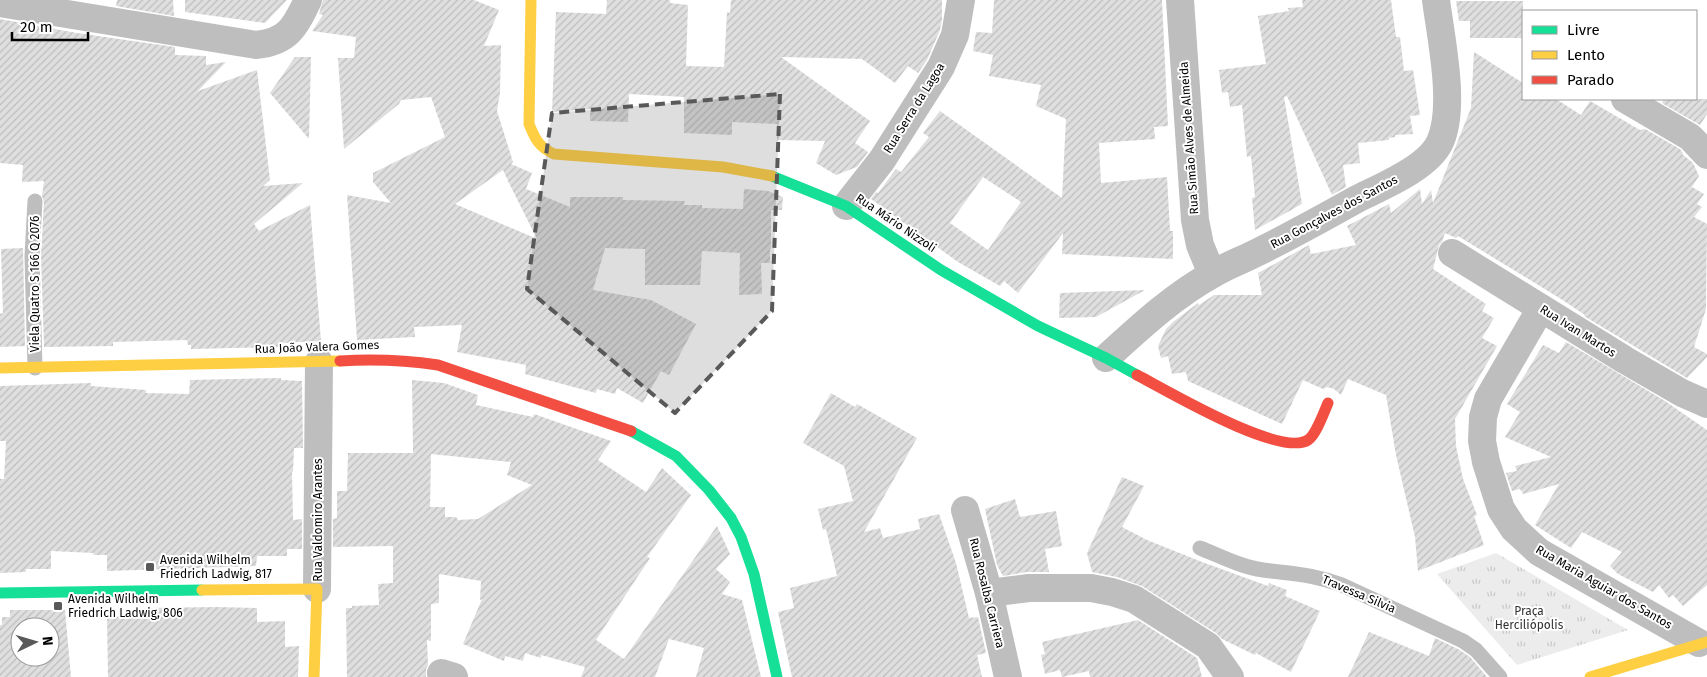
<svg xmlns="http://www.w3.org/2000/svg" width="1707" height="677" viewBox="0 0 1707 677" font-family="'Fira Sans',sans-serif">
<defs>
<pattern id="grass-tufts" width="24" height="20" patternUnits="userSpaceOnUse" patternTransform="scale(1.25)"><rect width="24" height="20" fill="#ececec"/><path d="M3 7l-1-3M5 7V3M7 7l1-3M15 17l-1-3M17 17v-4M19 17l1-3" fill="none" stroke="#c9c9c9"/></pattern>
<pattern id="building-hatch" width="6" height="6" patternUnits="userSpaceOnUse" patternTransform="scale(1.25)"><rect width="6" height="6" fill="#dfdfdf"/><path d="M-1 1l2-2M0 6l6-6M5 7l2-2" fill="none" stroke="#bebebe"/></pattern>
</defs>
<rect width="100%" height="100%" fill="#fff"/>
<polygon fill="url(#grass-tufts)" points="1496,553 1628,630 1517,665 1437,574"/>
<g fill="url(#building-hatch)" fill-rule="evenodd">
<polygon points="117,0 173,0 174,16 116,6"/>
<polygon points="185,0 287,0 265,23 185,12"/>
<path d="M323,0H474L499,10L484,46L501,45L500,92L497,111L513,162L511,164L532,173L526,189L570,207V197H623V200L685,201L684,205H702V208L743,209L744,189L768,191L783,197L782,210H771V249H770V263H761L762,294L739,295L740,253L702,251L700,285H645V249L605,248L593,290L651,300L696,324L669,375L661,371L643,403L617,388L615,394L597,389L596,393L525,374L526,365L457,352L462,325L414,327L415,337L357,340L347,195L391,203L373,182V173L445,137L431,97L401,100L399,104L344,149L338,58H354L356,37L312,31L323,15L319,14ZM503,170L509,183L537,239L455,204Z"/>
<polygon points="607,0 670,0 670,3 688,5 686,66 724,67 727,12 730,13 731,0 942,0 942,19 940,30 927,60 918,73 908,66 895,83 862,59 781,57 870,121 855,143 868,152 857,167 836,175 816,163 825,141 777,140 777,124 732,122 732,135 684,133 684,97 629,94 628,122 590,121 590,109 552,112 556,12 606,14"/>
<path d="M994,0H1162L1168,126L1154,127L1155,139L1099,143L1101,183L1167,177L1170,231H1173V259L1062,254L1063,233L1018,293L1004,281L1000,286L958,262L871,199L876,192L878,193L896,169L901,172L929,137L923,133L940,111L1062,198L1066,119L1036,106L1041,85L989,76L993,55L973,51L976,32L992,33ZM983,177L1021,202L988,250L950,223Z"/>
<polygon points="1302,0 1391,0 1396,37 1400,37 1404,71 1413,70 1420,115 1410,116 1413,134 1395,135 1395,137 1389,138 1389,140 1358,143 1360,163 1343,165 1346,187 1332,195 1287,96 1284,97 1302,204 1255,230 1252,198 1255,197 1251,156 1247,157 1242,105 1230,107 1228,92 1222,93 1219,70 1266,64 1258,16 1289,11 1288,8 1303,7"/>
<polygon points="1456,1 1523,1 1523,38 1470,38 1470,21 1459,21"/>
<polygon points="0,19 77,33 175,47 175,55 206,56 206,65 226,62 198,91 257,70 270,180 263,186 303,183 254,224 259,231 310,205 321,341 282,343 282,347 191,349 191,345 188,345 187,340 113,342 113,346 44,347 41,256 44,202 42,196 44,181 22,182 23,165 0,163"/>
<polygon points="1474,52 1523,83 1523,99 1556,99 1581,115 1590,101 1640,130 1645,129 1680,149 1683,153 1682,154 1693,163 1699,176 1692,187 1704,194 1697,204 1702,207 1694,217 1707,224 1706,309 1694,347 1707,354 1707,357 1687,378 1584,316 1585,315 1561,299 1458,236 1456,238 1445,233 1442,242 1439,245 1433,269 1486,304 1482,311 1494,318 1482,338 1497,346 1455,419 1456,446 1463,479 1477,515 1474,516 1484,545 1418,571 1415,537 1396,455 1386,395 1348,379 1341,395 1334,389 1327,387 1323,389 1303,380 1282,424 1188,381 1186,372 1172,374 1168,356 1161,358 1158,346 1166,329 1173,322 1198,303 1199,305 1214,295 1262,295 1258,273 1309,245 1311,254 1356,245 1347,226 1389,204 1391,213 1420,189 1422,204 1431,190 1433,203 1471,108"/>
<polygon points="295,57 311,57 309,139 270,93"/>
<polygon points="1664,99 1707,99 1707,114 1700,125 1662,103"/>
<polygon points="23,248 25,346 0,347 0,314 3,313 1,249"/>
<polygon points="1145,290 1096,317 1059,318 1060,293"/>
<polygon points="1566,342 1665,401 1707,430 1707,585 1683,606 1673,595 1669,598 1659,585 1653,592 1618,574 1610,566 1622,552 1582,532 1571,548 1535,525 1559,484 1523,494 1520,489 1512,491 1506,473 1517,471 1515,466 1551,457 1505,437 1520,412 1507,404 1543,345 1559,353"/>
<polygon points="281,378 281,380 302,381 303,448 294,448 293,471 292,472 293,520 302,519 302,549 287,549 287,556 257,556 256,566 107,571 107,555 93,555 94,553 51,551 51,569 26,569 26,572 0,573 0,479 4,479 6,441 0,441 0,386 91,383 91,386 146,390 146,393 189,394 190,380"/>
<path d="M412,380L444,383L478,395L476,405L533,417L534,414L611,441L598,460L646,492L662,468L691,495L647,557L650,558L596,640L624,659L717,526L730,554L716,569L730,582L722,594L742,600L761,677H696L704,648L669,639L655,677H581L585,667L541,655V658L525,653L523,661L505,656L504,661L463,644L482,599L480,600L481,581L439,574V603L431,604V641L427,640L428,665L426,669V677H347L346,608H352V606L379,605L378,584L393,583V546L333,547V519L337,518V491H347L348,453H417H413ZM431,454L511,462L507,475L532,485L478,519L458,520L456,517H445V507H430Z"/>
<polygon points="831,393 855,407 857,404 917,438 864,532 880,528 883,538 920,529 918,519 939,514 956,563 969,618 978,617 986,653 977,655 982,677 792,677 778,612 794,608 790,588 837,576 826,529 823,530 818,509 853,501 844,466 803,443"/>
<polygon points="1122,477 1144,486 1122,527 1147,540 1202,562 1268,586 1269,583 1287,590 1285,596 1320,611 1291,672 1256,653 1255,655 1222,639 1216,633 1142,586 1117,577 1092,572 1087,553"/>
<polygon points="1015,499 1020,517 1056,511 1062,546 1045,549 1049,572 1027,572 1003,576 997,565 985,509"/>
<polygon points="217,607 257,608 257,622 285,621 285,647 299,646 298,677 108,677 107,617 145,615 144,608"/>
<path d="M10,610H65L71,677H0V625H2V617H10ZM20,627H50V657H20Z"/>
<polygon points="1138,620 1197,658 1202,677 1090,677 1089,671 1062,677 1060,670 1045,674 1041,655 1045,654 1042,642"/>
<polygon points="1369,632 1429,656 1435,638 1458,649 1470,657 1487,677 1348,677"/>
</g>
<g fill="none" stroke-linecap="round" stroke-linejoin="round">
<g stroke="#bebebe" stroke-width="15">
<polyline points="35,368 32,256 35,201"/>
<path d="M1200,548C1220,556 1241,567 1263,570C1293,574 1313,574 1342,585L1463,641L1476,650L1500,677"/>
</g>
<g stroke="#bebebe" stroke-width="28">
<polyline points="1180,0 1195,220 1200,245 1212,274"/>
<path d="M0,3L256,45C288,42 295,27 308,0"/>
<polyline points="1625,99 1690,137 1707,155"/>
<polyline points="846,206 882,160 941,67 955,35 961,0"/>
<polyline points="1452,253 1625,360 1682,393 1707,404"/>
<polyline points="1541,308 1488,399 1483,417 1482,441 1486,462 1501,509 1514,529 1539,552 1699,643"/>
<path d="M1106,358C1139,328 1173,296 1213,274C1226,266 1240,261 1254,254C1289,237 1323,218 1357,199C1381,187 1428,168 1440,142C1456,107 1441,39 1436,0"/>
<polyline points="965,510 989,593 1008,677"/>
<polyline points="317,589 319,362"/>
<polyline points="989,593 1029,588 1091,588 1112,592 1134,599 1208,646 1230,677"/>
<polyline points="441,673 454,677"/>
</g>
<g stroke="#16e098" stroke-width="11">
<polyline points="772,176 846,206 941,270 1038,326 1106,358 1137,375"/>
<polyline points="631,431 676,456 709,490 731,518 741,537 754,574 777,677"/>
<polyline points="0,593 202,590"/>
</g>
<g stroke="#ffcf43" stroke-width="11">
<path d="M531,0L529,124C535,139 539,147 554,154L723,167L772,176"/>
<polyline points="0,368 340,361"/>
<polyline points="202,590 317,589 314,677"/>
<polyline points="1590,677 1707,642"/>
</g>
<g stroke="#f24e42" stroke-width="11">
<path d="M340,361C374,359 404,360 438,365L631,431"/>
<path d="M1137,375C1166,390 1280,458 1308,440C1316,435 1324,412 1328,403"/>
</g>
</g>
<path fill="#595959" fill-opacity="0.2" stroke="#595959" stroke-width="4" stroke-dasharray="10 6" stroke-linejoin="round" d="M780,94L772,311L675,413L527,289L552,113Z"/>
<g fill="#595959" stroke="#fff" stroke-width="2">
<rect x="145" y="562" width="10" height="10" rx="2.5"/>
<rect x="53" y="601" width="10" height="10" rx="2.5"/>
</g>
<g text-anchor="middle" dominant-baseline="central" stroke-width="4" stroke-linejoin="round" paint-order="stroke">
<g font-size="12" fill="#000" stroke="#fff">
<text transform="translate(914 108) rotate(-58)">Rua Serra da Lagoa</text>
<text transform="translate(1189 138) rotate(-94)">Rua Simão Alves de Almeida</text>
<text transform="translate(1334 212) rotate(-28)">Rua Gonçalves dos Santos</text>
<text transform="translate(896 223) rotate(34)">Rua Mário Nizzoli</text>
<text transform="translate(35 284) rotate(-90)">Viela Quatro S 166 Q 2076</text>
<text transform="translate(1578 331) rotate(32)">Rua Ivan Martos</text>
<text transform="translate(317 347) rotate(-2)">Rua João Valera Gomes</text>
<text transform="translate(318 520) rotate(-90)">Rua Valdomiro Arantes</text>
<text transform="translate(1604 587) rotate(30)">Rua Maria Aguiar dos Santos</text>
<text transform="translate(987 593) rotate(76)">Rua Rosalba Carriera</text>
<text transform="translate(1359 594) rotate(23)">Travessa Silvia</text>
</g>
<g font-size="12" fill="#000" stroke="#fff" text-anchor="start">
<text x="160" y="560">Avenida Wilhelm<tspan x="160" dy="14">Friedrich Ladwig, 817</tspan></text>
<text x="68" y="599">Avenida Wilhelm<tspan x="68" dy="14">Friedrich Ladwig, 806</tspan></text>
</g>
<g font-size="12" fill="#333" stroke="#fff">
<text x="1529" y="611">Praça<tspan x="1529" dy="14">Herciliópolis</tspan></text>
</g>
</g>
<rect x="1522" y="10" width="175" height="90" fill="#ffffff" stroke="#999999"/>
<rect x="1532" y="26" width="25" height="8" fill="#16e098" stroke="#999999"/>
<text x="1567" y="35" font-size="15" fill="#000000">Livre</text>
<rect x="1532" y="51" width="25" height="8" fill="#ffcf43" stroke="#999999"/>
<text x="1567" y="60" font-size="15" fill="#000000">Lento</text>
<rect x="1532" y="76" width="25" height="8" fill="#f24e42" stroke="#999999"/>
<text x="1567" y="85" font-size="15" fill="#000000">Parado</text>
<g transform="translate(35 642) rotate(85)"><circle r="24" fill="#ffffff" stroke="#999999"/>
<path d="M0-4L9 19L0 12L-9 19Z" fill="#595959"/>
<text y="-8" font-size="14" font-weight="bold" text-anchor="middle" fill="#000000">N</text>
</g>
<path d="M12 32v8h76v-8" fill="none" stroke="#000000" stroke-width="2.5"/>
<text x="20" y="32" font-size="15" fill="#000000" stroke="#ffffff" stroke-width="4" paint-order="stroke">20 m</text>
</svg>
